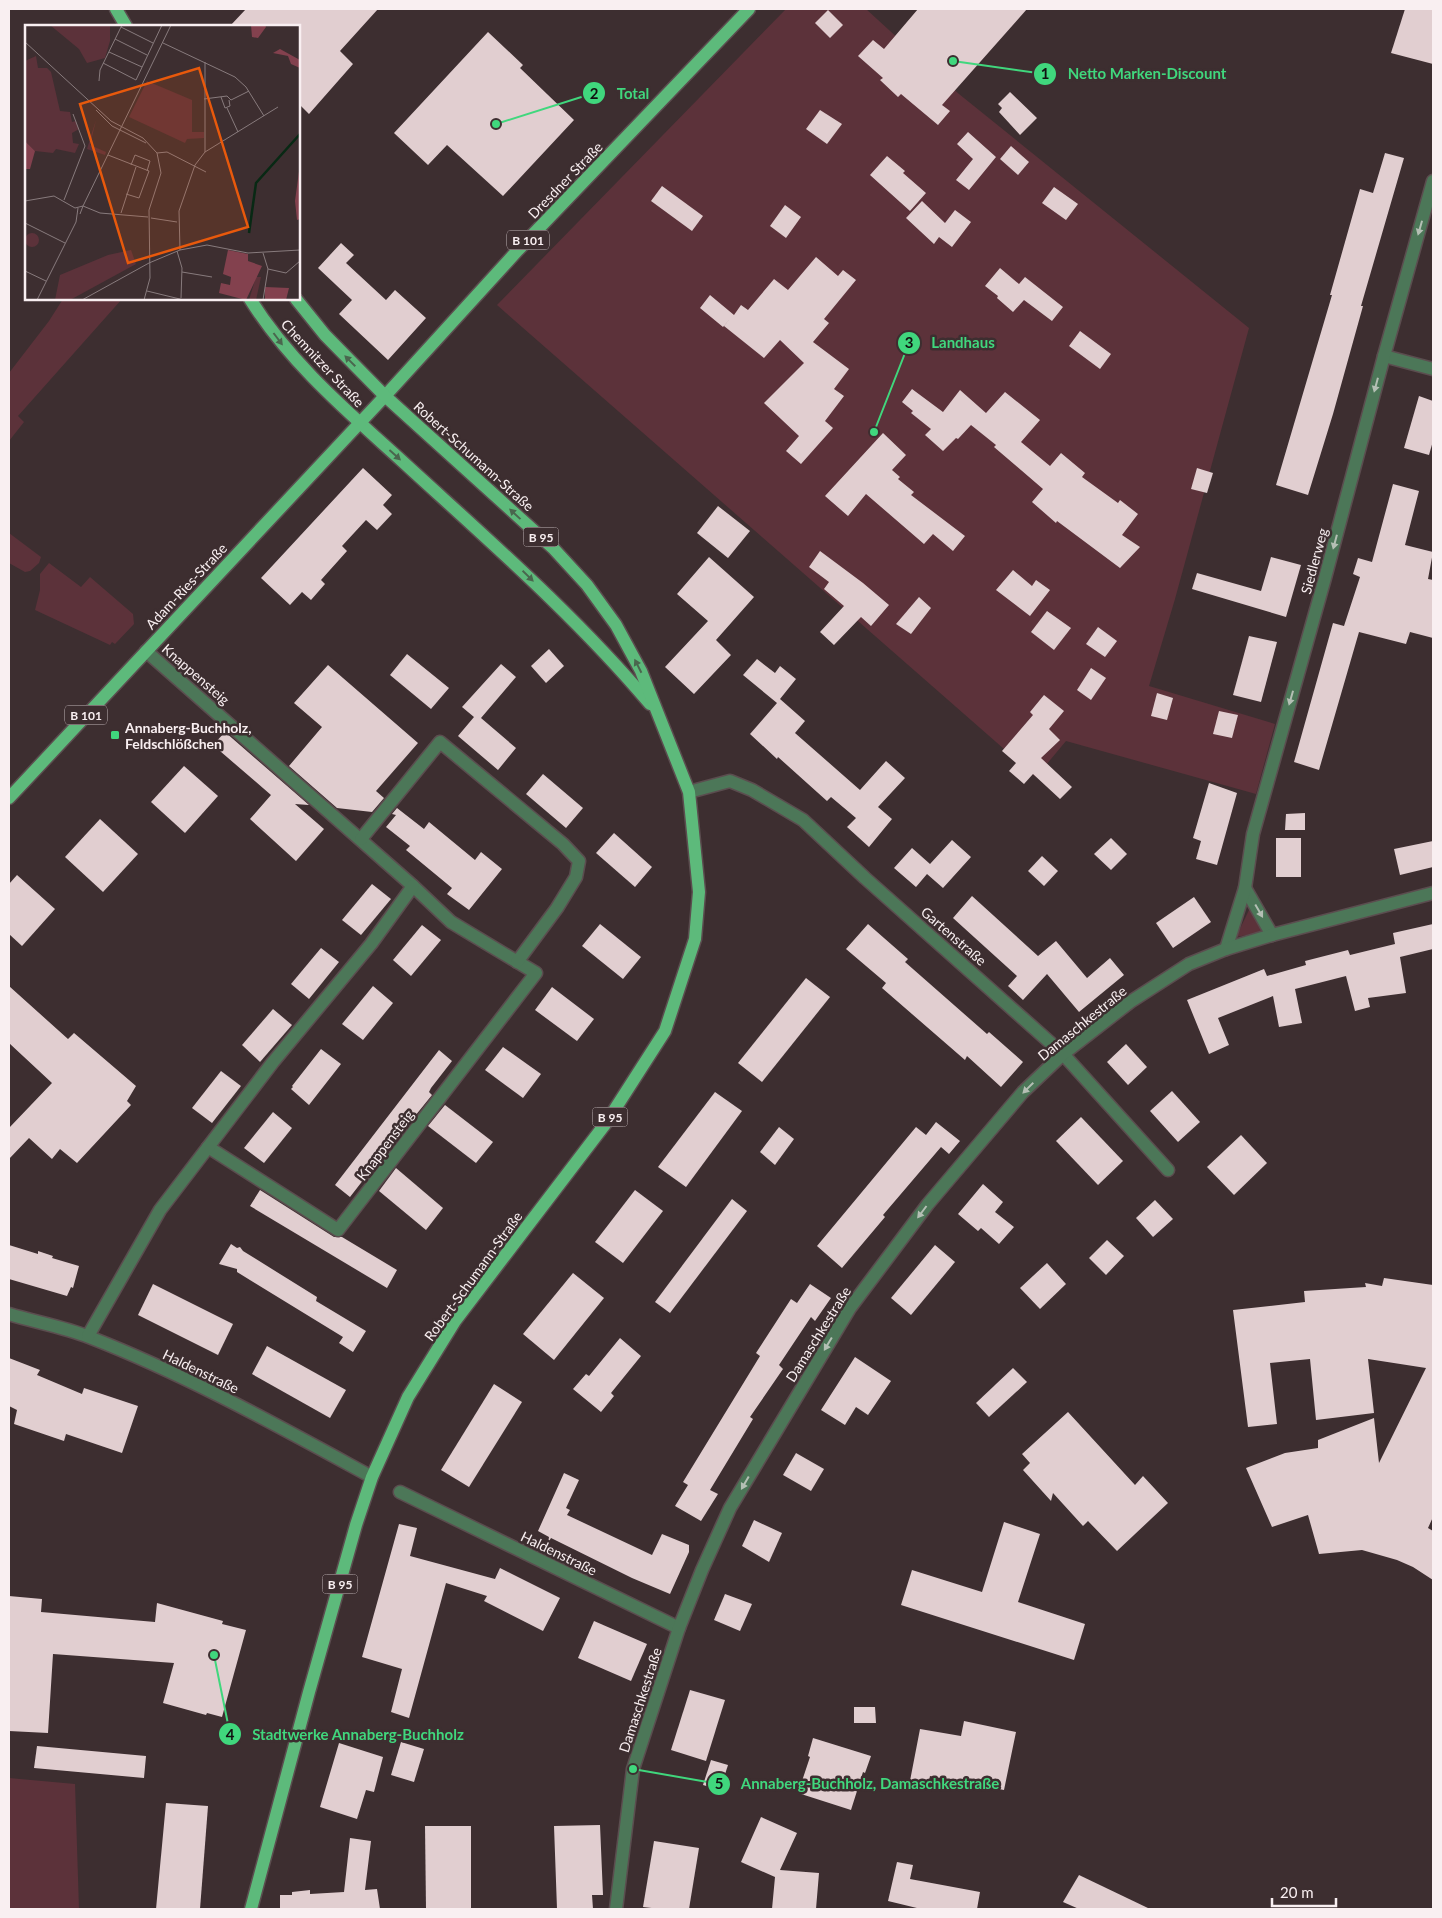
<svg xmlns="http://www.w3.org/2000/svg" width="1442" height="1918" viewBox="0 0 1442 1918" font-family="Lato,sans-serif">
<rect width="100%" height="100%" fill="#3d2e30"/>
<g fill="#5c323a">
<polygon points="786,9 866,9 959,94 1249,328 1175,599 1149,686 1275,724 1256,794 1066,741 1036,777 497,305"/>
<polygon points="63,299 122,299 18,416 24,422 9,441 9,373 49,321"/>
<polygon points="9,533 41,557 39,563 30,571 25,572 9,563"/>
<polygon points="49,563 81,587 90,577 133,614 134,624 115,644 112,642 110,645 35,610 40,590 40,574"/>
<polygon points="1250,908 1265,932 1236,937"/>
<polygon points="9,1778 75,1784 79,1909 9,1909"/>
</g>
<g fill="#e1ced0">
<polygon points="246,9 378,9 340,51 353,64 309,114 299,104 299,26 230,26"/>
<polygon points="918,9 1027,9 942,105 950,111 938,125 901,94 898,97 880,80 883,78 858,56 873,40 884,49"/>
<polygon points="1405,9 1433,9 1433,64 1391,53"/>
<polygon points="828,10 843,25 830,38 815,23"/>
<polygon points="488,32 523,65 520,68 574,120 503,196 447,145 428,165 394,133"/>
<polygon points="1010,92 1037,118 1020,135 999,112 1002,108 998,104"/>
<polygon points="820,110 842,124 827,144 806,129"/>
<polygon points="968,132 996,157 969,190 956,180 973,159 957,144"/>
<polygon points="1011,146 1029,162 1018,175 1000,159"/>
<polygon points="1385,153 1404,158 1361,306 1363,306 1333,414 1308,495 1276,485 1332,295 1330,295 1360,189 1373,193"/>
<polygon points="887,156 905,171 903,173 926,193 910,211 870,175"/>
<polygon points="662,186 703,216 692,231 651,201"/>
<polygon points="1054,187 1078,204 1066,220 1042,203"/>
<polygon points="922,201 945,223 955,210 971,222 952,247 939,237 934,244 906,218"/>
<polygon points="785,205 801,217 786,238 770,226"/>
<polygon points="341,243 354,255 346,263 386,300 395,290 426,318 388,360 339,314 352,300 318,268"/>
<polygon points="816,257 838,276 843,270 856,280 824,319 829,323 813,342 849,369 834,389 844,396 825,421 833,428 801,464 786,451 799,436 764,403 804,363 780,340 764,358 724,326 730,319 723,327 700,308 710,295 734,315 741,305 748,310 774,279 788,290"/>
<polygon points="1000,268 1019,284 1025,277 1063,307 1052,321 1024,300 1013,312 997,298 998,296 985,286"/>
<polygon points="1080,331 1111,354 1100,369 1069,346"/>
<polygon points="912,389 943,412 960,390 986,413 1005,392 1040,420 1021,442 1050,466 1061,453 1085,473 1082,477 1118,503 1120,500 1138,514 1122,535 1140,547 1120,568 1057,521 1056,523 1032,502 1043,489 994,447 996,445 971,425 958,439 956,438 943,451 925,435 931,429 911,413 913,411 902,402"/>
<polygon points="1419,396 1433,401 1433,441 1429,455 1404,448"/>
<polygon points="883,433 906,455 892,470 900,477 898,479 914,492 911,495 965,536 953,551 933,534 924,544 866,494 848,516 825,496"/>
<polygon points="363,468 392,495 383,505 392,514 377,530 366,520 342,546 347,551 321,580 325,584 311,600 302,592 290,605 261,578"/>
<polygon points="1197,468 1213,473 1207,493 1191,489"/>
<polygon points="1393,484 1419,491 1405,545 1433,552 1428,579 1433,580 1433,638 1410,632 1406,644 1359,632 1319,770 1294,762 1333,623 1344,626 1360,577 1353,574 1358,558 1372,562"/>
<polygon points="718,506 750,531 728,558 697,533"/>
<polygon points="820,551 863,583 889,605 871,626 861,617 834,645 820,632 844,606 824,589 829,582 809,567"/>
<polygon points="709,557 754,597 716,640 731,655 694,694 665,667 708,621 677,594"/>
<polygon points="1271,557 1301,565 1286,617 1192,589 1197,573 1261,591"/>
<polygon points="1013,570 1032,586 1036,580 1050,590 1030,616 996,590"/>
<polygon points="919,597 931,608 911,634 896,624"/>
<polygon points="1047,611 1071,628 1054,650 1031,632"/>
<polygon points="1098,627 1117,641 1105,657 1086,644"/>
<polygon points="1249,636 1277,642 1261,702 1233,695"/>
<polygon points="549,649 564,666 546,683 531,666"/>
<polygon points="407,654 449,688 431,709 390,675"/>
<polygon points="757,659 775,673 780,666 796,679 780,699 805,721 795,733 860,790 886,761 905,778 878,807 892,819 869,847 847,827 856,818 831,797 827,801 778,757 777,759 750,734 777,703 743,675"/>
<polygon points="501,664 516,677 481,718 516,748 498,770 458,736 474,717 462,707"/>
<polygon points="328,665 418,743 376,791 384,798 372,812 337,808 289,766 322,727 294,703"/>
<polygon points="1091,668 1106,678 1091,700 1077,690"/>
<polygon points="1157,693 1173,698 1167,720 1151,716"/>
<polygon points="1044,695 1064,711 1049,729 1060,740 1041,758 1072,787 1060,799 1033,774 1024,784 1009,771 1016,763 1002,751 1033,715 1030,712"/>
<polygon points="1219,711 1238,715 1232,738 1213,734"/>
<polygon points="225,732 309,805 295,804 324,829 296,861 250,819 271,795 213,745"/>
<polygon points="184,766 218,796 185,833 151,802"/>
<polygon points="543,774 583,808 566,828 526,794"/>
<polygon points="1209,783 1237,793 1217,865 1196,859 1201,841 1193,838"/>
<polygon points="397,808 424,829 429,822 475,860 481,852 502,869 469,910 447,894 452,888 406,850 410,846 386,827 396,815 392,814"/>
<polygon points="1305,813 1305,830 1285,830 1286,814"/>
<polygon points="100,819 138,854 103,892 65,857"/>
<polygon points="614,833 652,867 635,887 596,853"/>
<polygon points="1111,838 1127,854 1111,870 1094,854"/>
<rect x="1276" y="838" width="25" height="39"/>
<polygon points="952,840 971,857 943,888 927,874 916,887 894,868 912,848 930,864"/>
<polygon points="1433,841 1433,867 1400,875 1394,849"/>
<polygon points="1042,856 1058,871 1044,886 1028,871"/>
<polygon points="17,875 55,909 22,946 9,934 9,884"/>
<polygon points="372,884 391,899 361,935 342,920"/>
<polygon points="972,896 1038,956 1056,941 1087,978 1110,958 1124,975 1079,1012 1047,974 1023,1000 1008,986 1017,976 953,918"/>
<polygon points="1194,897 1211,922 1173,948 1156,923"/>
<polygon points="600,924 641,957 623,979 582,946"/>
<polygon points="868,924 908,959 905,962 987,1034 989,1032 1023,1062 1001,1087 967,1056 965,1060 882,988 886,983 846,949"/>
<polygon points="1433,924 1433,949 1400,957 1406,993 1368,998 1370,1007 1355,1011 1346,976 1295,989 1302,1023 1279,1027 1273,996 1218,1018 1229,1045 1209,1054 1187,1000 1264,969 1267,976 1306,965 1305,961 1348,950 1350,955 1395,944 1393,933"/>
<polygon points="422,925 441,940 411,976 393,960"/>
<polygon points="321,948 339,962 309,999 291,984"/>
<polygon points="806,978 830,997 762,1082 738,1063"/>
<polygon points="9,986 68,1039 74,1033 136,1086 127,1101 131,1105 77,1163 60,1149 52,1159 29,1138 9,1159 9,1128 52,1083 9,1043"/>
<polygon points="373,986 393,1003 363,1040 342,1024"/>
<polygon points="552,987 594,1019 577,1041 535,1010"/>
<polygon points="273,1009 292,1025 260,1062 242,1045"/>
<polygon points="1126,1044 1147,1067 1128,1085 1107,1062"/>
<polygon points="503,1047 541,1074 523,1098 485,1070"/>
<polygon points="321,1049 341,1064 309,1105 291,1089 293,1087 292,1086"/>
<polygon points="439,1050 452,1061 431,1088 429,1092 432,1095 415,1116 412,1114 381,1156 384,1157 366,1180 364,1179 350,1197 335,1185"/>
<polygon points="221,1071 241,1086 212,1123 192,1108"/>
<polygon points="1172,1091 1200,1122 1178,1142 1150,1111"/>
<polygon points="715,1092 742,1111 686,1187 658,1167"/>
<polygon points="445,1105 493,1142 476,1163 428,1126"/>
<polygon points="273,1112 292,1128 264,1163 244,1148"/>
<polygon points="1081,1117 1123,1161 1098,1185 1056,1141"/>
<polygon points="936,1122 960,1141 949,1154 941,1147 883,1215 885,1217 842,1268 817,1246 916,1127 926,1135"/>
<polygon points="779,1127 794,1139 775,1165 760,1152"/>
<polygon points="1241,1135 1267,1163 1234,1195 1207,1167"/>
<polygon points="396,1168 443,1208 426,1230 379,1191"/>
<polygon points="983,1184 1003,1202 995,1212 1014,1227 999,1244 981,1228 978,1231 958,1214"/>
<polygon points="260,1190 334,1237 342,1237 397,1270 387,1288 250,1206"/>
<polygon points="635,1190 663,1211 623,1263 595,1242"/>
<polygon points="732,1199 747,1211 670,1313 655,1302"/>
<polygon points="1155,1200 1173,1219 1153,1237 1136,1218"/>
<polygon points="1107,1240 1124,1256 1106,1275 1089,1258"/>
<polygon points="231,1244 237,1248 240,1247 243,1251 317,1297 316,1301 366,1331 353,1352 339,1343 343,1337 237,1272 237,1269 219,1264"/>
<polygon points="9,1245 38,1254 38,1251 53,1256 52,1258 79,1266 73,1288 71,1287 67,1296 9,1279"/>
<polygon points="935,1245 955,1262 911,1315 891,1298"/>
<polygon points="1047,1263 1066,1284 1040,1309 1020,1288"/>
<polygon points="573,1273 604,1298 554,1360 523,1334"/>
<polygon points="1384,1278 1433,1285 1433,1517 1428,1528 1433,1531 1433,1580 1413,1567 1397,1560 1362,1550 1319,1554 1308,1515 1272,1527 1246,1468 1285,1453 1318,1448 1318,1440 1374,1418 1379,1463 1426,1368 1368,1359 1374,1413 1316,1420 1310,1359 1270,1363 1277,1424 1248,1427 1233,1310 1305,1302 1304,1291 1366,1287 1365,1283 1382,1286"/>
<polygon points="153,1284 233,1324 218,1355 138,1315"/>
<polygon points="810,1284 831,1298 815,1321 811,1317 779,1365 783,1369 750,1417 753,1419 710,1490 718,1494 701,1521 675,1506 688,1485 683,1482 760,1356 756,1353 791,1299 797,1303"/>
<polygon points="620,1338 641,1356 611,1393 614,1396 601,1412 573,1389 586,1374 589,1376"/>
<polygon points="267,1346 346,1390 330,1418 252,1374"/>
<polygon points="855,1357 891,1381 868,1415 856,1407 845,1425 821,1410"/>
<polygon points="9,1358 40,1370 37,1375 82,1394 84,1388 138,1406 122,1453 66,1434 64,1441 14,1424 17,1410 9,1406"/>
<polygon points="1013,1368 1027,1382 989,1417 976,1403"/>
<polygon points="494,1384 522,1402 469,1487 441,1470"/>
<polygon points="1068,1412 1135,1485 1143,1476 1168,1503 1117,1551 1088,1521 1083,1526 1053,1493 1051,1501 1023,1470 1030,1463 1022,1454"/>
<polygon points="796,1453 824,1469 811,1491 783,1475"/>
<polygon points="564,1473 579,1480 566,1508 570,1510 567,1515 652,1555 662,1534 689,1545 689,1552 670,1594 632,1578 551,1538 548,1543 549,1537 538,1531"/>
<polygon points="754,1520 782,1533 769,1562 742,1546"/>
<polygon points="1004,1522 1040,1534 1018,1602 1085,1624 1074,1660 901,1605 912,1570 982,1592"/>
<polygon points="399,1524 417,1528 410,1556 495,1579 500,1568 560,1598 543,1631 484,1601 487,1596 446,1583 409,1718 391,1712 402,1669 362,1657"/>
<polygon points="725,1594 752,1604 740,1631 714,1620"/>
<polygon points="9,1596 42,1599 41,1612 155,1622 157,1603 223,1621 222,1624 246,1630 222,1717 207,1713 206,1715 163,1703 174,1663 53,1654 48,1733 9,1731"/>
<polygon points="594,1621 647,1644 631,1681 578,1658"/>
<polygon points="690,1690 725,1700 706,1761 671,1750"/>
<polygon points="854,1707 875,1707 876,1723 854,1723"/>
<polygon points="964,1721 1016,1732 1004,1790 930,1776 927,1790 909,1786 920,1729 961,1736"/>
<polygon points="813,1738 871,1756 865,1773 863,1772 851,1810 798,1793 810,1757 808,1756"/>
<polygon points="401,1742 424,1749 414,1782 391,1775"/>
<polygon points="339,1743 383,1757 374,1792 366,1790 357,1819 320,1807"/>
<polygon points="37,1746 146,1756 144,1778 34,1768"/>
<polygon points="711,1760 728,1765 720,1790 703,1785"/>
<polygon points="166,1803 208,1806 200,1909 156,1909"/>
<polygon points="761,1817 797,1833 780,1870 819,1873 816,1909 772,1909 775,1877 741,1862"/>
<polygon points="600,1825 603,1895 592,1895 593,1909 557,1909 554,1826"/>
<polygon points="425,1826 471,1826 471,1909 426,1909"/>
<polygon points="350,1838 371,1841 365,1890 377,1889 380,1909 280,1909 280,1895 292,1895 292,1892 310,1890 310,1894 344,1892"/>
<polygon points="654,1841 699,1848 689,1909 660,1909 643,1907"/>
<polygon points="897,1862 913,1865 910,1879 980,1892 977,1909 921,1909 888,1901"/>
<polygon points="1079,1875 1150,1909 1079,1909 1063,1902"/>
</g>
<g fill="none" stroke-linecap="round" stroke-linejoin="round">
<defs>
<g id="street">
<polyline points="1384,356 1433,369"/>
<polyline points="146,651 413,886 451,922 536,973 338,1230 208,1147"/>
<polyline points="689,792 730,781 752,790 803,820 865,878 1063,1054 1168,1170"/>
<polyline points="361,839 440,742 563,844 579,861 576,877 557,908 517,962"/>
<polyline points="1245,888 1272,935"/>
<polyline points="1226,949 1245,888 1253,834 1325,578 1384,356 1433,181"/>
<path d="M9,1314C35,1322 64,1327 89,1337C187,1375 280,1427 372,1477"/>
<polyline points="88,1336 160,1210 273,1062 371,944 413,886"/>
<polyline points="400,1492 679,1628"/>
<polyline points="616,1909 633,1769 679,1628 702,1570 730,1508 850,1308 928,1204 1023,1092 1063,1054 1130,1002 1189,964 1226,949 1272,935 1433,893"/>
</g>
<g id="primary">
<polyline points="116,9 126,26"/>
<path d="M250,299C290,363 347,411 402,461C487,539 575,615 650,704"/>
<polyline points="9,798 385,396 518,250 749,9"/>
<polyline points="251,1909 309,1692 356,1525 372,1477 408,1397 455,1321 606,1123 665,1031 695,939 699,892 689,792 641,671 616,625 587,585 553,548 385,396 325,335 296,299"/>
</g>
</defs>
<use href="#street" stroke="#5b4d4f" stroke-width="15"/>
<use href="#primary" stroke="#5b4d4f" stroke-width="15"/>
<use href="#street" stroke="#4c7758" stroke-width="12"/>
<use href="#primary" stroke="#5dba7b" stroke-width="12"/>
</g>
<defs><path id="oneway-solid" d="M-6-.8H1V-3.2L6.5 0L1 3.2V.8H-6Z" transform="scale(1.25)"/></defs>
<g fill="#b4bfb4">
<use href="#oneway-solid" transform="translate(1420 228) rotate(106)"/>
<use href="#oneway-solid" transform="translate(1376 385) rotate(105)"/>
<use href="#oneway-solid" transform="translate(1335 542) rotate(105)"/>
<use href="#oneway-solid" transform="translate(1291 698) rotate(106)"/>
<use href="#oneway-solid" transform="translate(1259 911) rotate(60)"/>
<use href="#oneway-solid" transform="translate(1028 1088) rotate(135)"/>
<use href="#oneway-solid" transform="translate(922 1212) rotate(127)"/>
<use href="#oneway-solid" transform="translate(828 1344) rotate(121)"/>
<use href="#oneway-solid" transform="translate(745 1483) rotate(120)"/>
</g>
<g fill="#4a664e">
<use href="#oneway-solid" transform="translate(278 339) rotate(53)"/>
<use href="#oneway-solid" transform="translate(350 361) rotate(-135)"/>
<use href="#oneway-solid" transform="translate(395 455) rotate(42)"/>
<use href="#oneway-solid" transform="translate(515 514) rotate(-137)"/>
<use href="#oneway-solid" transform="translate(528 576) rotate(44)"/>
<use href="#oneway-solid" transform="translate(638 666) rotate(-117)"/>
</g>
<rect fill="#40d77d" stroke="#3d2e30" stroke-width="2" x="110" y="730" width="10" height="10" rx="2.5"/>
<g text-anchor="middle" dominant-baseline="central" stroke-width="5" stroke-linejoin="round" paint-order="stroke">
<g fill="#3d2e30" stroke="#c1b5b7" stroke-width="1">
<rect x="507" y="230.5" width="42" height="19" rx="4"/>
<rect x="523.5" y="527.5" width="35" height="19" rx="4"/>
<rect x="65" y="705.5" width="42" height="19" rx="4"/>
<rect x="592.5" y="1107.5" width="35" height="19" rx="4"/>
<rect x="322.5" y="1574.5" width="35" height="19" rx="4"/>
</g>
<g font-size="12" font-weight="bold" fill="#f9eff1">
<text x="528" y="240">B 101</text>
<text x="541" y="537">B 95</text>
<text x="86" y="715">B 101</text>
<text x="610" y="1117">B 95</text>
<text x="340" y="1584">B 95</text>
</g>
<g font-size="14" fill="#f9eff1" stroke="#3d2e30">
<text transform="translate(565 180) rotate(-46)">Dresdner Straße</text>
<text transform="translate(323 363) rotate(47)">Chemnitzer Straße</text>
<text transform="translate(474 456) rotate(42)">Robert-Schumann-Straße</text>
<text transform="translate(1314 561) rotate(-75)">Siedlerweg</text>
<text transform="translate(186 586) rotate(-47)">Adam-Ries-Straße</text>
<text transform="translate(196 674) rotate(41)">Knappensteig</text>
<text transform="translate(954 936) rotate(41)">Gartenstraße</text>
<text transform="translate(1082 1023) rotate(-39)">Damaschkestraße</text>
<text transform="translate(385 1145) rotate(-53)">Knappensteig</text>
<text transform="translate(473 1276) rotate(-54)">Robert-Schumann-Straße</text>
<text transform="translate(818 1334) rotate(-58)">Damaschkestraße</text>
<text transform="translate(201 1371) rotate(26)">Haldenstraße</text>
<text transform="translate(559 1553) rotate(26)">Haldenstraße</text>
<text transform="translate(640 1700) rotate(-72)">Damaschkestraße</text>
</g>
<g font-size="14" font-weight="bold" fill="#f9eff1" stroke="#3d2e30" text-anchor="start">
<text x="125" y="727">Annaberg-Buchholz,<tspan x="125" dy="16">Feldschlößchen</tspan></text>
</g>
</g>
<g transform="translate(25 25)">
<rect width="275" height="275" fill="#3d2e30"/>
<path d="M25,0H85V16L80,33L62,38L54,24ZM11,31L13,43H22L26,47L35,86L45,87L47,97L51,96L54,104L47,108L48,118L54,119L50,128L31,124L28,128L10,126L0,116V36ZM122,56L167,75V107H179V113L162,114L160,118L104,92ZM71,95L65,120L81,127L80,130L62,124ZM0 215a7 7 0 1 1 14 0a7 7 0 1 1-14 0ZM106,225L111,239L45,275H30L35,250L83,230ZM231,252H236L231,275H224Z" fill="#5c323a"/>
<path d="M226,0H240L241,2L233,13L227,12ZM255,24L275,35V43L266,39L263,31L248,28ZM0,116L10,126L5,144H1ZM275,139V194L272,195L270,176ZM203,225L223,229V236L237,241L221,275L194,268L196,258L205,260L206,252L198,249ZM240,262L264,263L261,275H240Z" fill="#83414e"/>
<path fill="none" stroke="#082914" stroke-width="2.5" d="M224,208L231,158L275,109"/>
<path fill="none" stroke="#887b7d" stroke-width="1" d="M96,2L128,18M90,14L122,30M0,17L86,96L118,113L132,128L136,148L124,185L125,253L119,275M138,18L210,52L221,62L239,91M84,27L117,42M180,37V127M78,38L111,55L137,0M74,56L75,45L97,0M196,72L200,83L205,81L204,75M179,74L202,71L206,75L224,66M202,83L213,107M71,85L87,101L121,118M132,128L142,127L181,147M83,130L124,146L114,173L101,169M106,140L110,130L125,136L122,146M39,175L60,121L48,89M0,176L29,171L50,183L58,181L146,0M96,188L111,142M55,189L58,181L75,188L123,192M126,193L152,197M0,198L40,218M155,225L154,186L170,140L180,127L253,82M152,226L157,243L156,273M238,228L243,244L238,275M124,238L155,225L182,220L223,228L275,225M243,244L261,248L275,236M0,246L21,256M157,247L187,252M122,266L159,275M12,275L51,197L53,183M57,275L124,238"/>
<path fill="#e8590c" fill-opacity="0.15" stroke="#e8590c" stroke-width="2.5" d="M174,43L223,202L103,238L55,79Z"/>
<rect width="275" height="275" fill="none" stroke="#f9eff1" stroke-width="2.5"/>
</g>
<path fill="none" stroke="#40d77d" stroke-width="2" d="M953 61L1045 74M496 124L594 93M874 432L909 343M214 1655L230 1734M633 1769L719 1784"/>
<g fill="#40d77d" stroke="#3d2e30" stroke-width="2">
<circle cx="953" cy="61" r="5"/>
<circle cx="496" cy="124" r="5"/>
<circle cx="874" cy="432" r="5"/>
<circle cx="214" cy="1655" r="5"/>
<circle cx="633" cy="1769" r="5"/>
<circle cx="1045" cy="74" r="12"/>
<circle cx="594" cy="93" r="12"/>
<circle cx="909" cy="343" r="12"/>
<circle cx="230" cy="1734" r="12"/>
<circle cx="719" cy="1784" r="12"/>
</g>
<g font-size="15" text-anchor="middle" font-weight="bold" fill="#111">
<text x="1045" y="79">1</text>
<text x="594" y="99">2</text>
<text x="909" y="348">3</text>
<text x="230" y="1740">4</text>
<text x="719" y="1789">5</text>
</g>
<g font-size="15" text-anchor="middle" font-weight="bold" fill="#40d77d" stroke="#3d2e30" stroke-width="5" stroke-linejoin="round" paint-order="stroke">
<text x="1147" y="79">Netto Marken-Discount</text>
<text x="633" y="99">Total</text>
<text x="963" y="348">Landhaus</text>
<text x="358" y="1740">Stadtwerke Annaberg-Buchholz</text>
<text x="870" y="1789">Annaberg-Buchholz, Damaschkestraße</text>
</g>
<rect width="1442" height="1918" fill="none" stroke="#f9eff1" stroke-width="20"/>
<path d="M1272 1898v8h64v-8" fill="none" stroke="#f9eff1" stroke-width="2.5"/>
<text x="1280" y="1898" font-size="15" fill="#f9eff1" stroke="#3d2e30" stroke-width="4" paint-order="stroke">20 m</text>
</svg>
